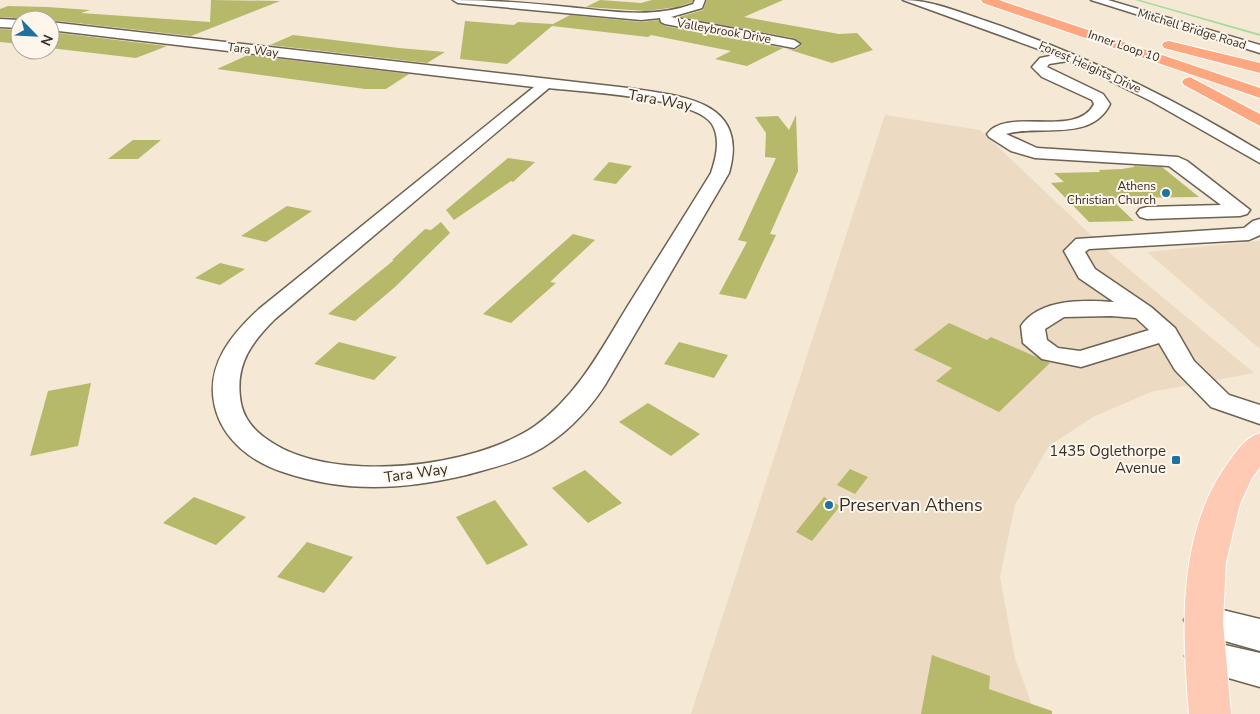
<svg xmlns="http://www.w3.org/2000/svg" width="1260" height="714" viewBox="0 0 1260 714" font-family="'Nunito Sans',sans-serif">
<rect width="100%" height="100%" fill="#f5e8d5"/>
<g fill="#ecdbc2">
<polygon points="885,115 980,130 1112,255 1254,373 1151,392 1093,417 1049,446 1015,505 1000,577 1015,658 1035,714 691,714"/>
<polygon points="1260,241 1260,349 1147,252"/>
</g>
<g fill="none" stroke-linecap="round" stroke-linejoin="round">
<polygon fill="#a4db9e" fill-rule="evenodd" points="1135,0 1140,0 1260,34 1260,36"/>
</g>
<g fill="#b6b86a">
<polygon points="211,0 280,1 191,36 50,20 0,17 0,9 8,6 47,7 90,10 81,13 210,22"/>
<polygon points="600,0 641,3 652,0 693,0 692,2 677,7 646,11 586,7"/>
<polygon points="707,0 783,0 744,17 839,34 857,33 873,50 832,63 787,49 795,50 802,45 794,38 679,17 703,10"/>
<polygon points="570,15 641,22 659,20 665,26 783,48 747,66 715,59 731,51 651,35 648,37 552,26 507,64 460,59 465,21 514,25 518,22 553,24"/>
<polygon points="0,29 20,30 20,44 0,42"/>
<polygon points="50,32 167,46 136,58 50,48"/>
<polygon points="293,35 399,48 445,52 427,63 270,45"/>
<polygon points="248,55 409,74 386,89 365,89 217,69"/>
<polygon points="796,115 798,171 770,234 776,235 746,299 719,294 747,242 738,240 776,158 765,157 766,133 755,117 778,116 789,130"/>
<polygon points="133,140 161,140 138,159 108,159"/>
<polygon points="508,158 535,162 513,182 511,181 454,220 446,210"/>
<polygon points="609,162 632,166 616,184 593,180"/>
<polygon points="1134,166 1162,167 1199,197 1110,198 1134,221 1089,222 1051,183 1064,182 1054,173 1100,172 1099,170 1122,169 1134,167"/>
<polygon points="287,206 312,211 266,242 241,236"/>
<polygon points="441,222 450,233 395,287 355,321 328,314 394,260 392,260 425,229 431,230"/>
<polygon points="573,234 595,240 550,282 556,283 511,323 483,314"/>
<polygon points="220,263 245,269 220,285 195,278"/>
<polygon points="949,323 987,340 991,337 1050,363 999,412 936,381 952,368 914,350"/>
<polygon points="339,342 397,357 374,380 314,364"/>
<polygon points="679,342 728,355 714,378 664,364"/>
<polygon points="91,383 78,446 30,456 48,391"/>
<polygon points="648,403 700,434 671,456 619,422"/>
<polygon points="850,469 868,477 855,494 837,485"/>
<polygon points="585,470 622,503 588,523 552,488"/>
<polygon points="194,497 246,517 216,545 163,523"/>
<polygon points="824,497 840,506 812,541 796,532"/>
<polygon points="495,500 528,545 487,565 456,517"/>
<polygon points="307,542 353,557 324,593 277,577"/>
<polygon points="932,655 990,676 989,689 1052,711 1052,714 921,714"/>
</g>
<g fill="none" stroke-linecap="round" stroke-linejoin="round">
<defs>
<g id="minor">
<path d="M453,0C491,0 529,3 568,7C610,11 652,19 693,4L695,0H705L702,8L671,17L794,40L800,44L794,48L665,24L661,22L660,18L641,20L458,3Z"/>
<path d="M903,0C931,0 959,12 986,21C1083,54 1173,98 1260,151V163L1151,101L1090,71L1068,61L1049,64L1047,67L1103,94L1110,104C1091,143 1038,124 1006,134L1037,148L1178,157L1187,161L1250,210L1247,214L1240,216L1147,219L1140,217L1137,213L1140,209L1147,207L1221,205L1169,166L1035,158L1011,151L989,137L987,134C1007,106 1077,139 1094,104L1092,100L1042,77L1032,67L1040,58L1055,55Z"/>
<polygon points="1091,0 1108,0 1260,45 1260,53"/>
<polygon points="0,19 20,20 20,28 0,27"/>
<path d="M50,22L628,88C681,96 750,100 729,173L605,385C587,413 561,439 531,454C510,464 488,469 466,475C403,490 345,493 283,472C252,462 223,440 215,407C205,366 231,335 259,309L534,87L50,30ZM549,88C581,92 695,97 712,124C721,139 716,158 711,173C684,217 656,261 629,304C602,348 578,395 535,426C474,468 334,484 271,442C254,431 242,418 240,397C236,363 252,342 275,319Z"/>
<path d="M1260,219V235L1249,240L1089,249L1085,252L1095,269L1151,307L1175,328L1194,361L1229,395L1260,405V424L1211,407L1175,370L1159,343L1081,367L1042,359L1023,343L1021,326C1040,298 1084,300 1114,302L1079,278L1064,251L1076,239L1244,228L1253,221ZM1111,316L1136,318L1149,330L1080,351L1058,348L1047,340L1045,329L1064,317Z"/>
<polygon points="1202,605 1260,619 1260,651 1190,631 1184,620 1190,609"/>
<polygon points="1203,640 1260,653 1260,687 1190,667 1185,656 1190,645"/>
</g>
<path id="major" d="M1260,433V467L1252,478L1240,504L1226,562L1223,622L1231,714H1189C1182,630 1176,532 1230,460C1239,448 1245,438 1260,433Z"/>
<g id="highway">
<polygon points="981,0 999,0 1260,88 1260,98 983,3"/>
<polygon points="1169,41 1260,63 1260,73 1164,48 1162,45 1164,42"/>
<polygon points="1190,77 1260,114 1260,126 1184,85 1182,82 1184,79"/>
</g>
</defs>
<use href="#minor" stroke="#6d6151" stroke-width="3"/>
<use href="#major" stroke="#fff" stroke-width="2"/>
<use href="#highway" stroke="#fff" stroke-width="2"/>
<use href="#minor" fill="#fff" fill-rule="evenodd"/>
<use href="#major" fill="#fecab3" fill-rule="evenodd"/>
<use href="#highway" fill="#fda780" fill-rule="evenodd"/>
</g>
<g fill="#1e72a2" stroke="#fef6eb" stroke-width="2">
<circle cx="1166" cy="193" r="5"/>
<rect x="1171" y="455" width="10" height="10" rx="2.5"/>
<circle cx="829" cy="505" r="5"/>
</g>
<g text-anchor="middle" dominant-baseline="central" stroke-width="4" stroke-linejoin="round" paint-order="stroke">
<g font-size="12" fill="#332e27" stroke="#fef6eb">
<text transform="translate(1192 29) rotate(17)">Mitchell Bridge Road</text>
<text transform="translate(724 31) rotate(10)">Valleybrook Drive</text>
<text transform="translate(1124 46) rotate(19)">Inner Loop 10</text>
<text transform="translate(253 50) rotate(7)">Tara Way</text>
<text transform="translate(1090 67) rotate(24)">Forest Heights Drive</text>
</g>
<g font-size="12" fill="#332e27" stroke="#fef6eb" text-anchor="end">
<text x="1156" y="186">Athens<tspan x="1156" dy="14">Christian Church</tspan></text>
</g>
<g font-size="15" fill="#332e27" stroke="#fef6eb">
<text transform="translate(660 100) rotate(10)">Tara Way</text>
<text transform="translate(416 473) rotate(-8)">Tara Way</text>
</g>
<g font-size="15" fill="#332e27" stroke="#fef6eb" text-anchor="end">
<text x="1166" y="451">1435 Oglethorpe<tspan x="1166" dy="17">Avenue</tspan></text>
</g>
<g font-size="18" fill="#332e27" stroke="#fef6eb" text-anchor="start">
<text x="839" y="505">Preservan Athens</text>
</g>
</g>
<g transform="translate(35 35) rotate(114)"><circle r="24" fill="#fef6eb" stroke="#ada69d"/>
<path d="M0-4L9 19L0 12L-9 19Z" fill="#1e72a2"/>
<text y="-8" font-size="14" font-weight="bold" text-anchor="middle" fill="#332e27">N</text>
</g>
</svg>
